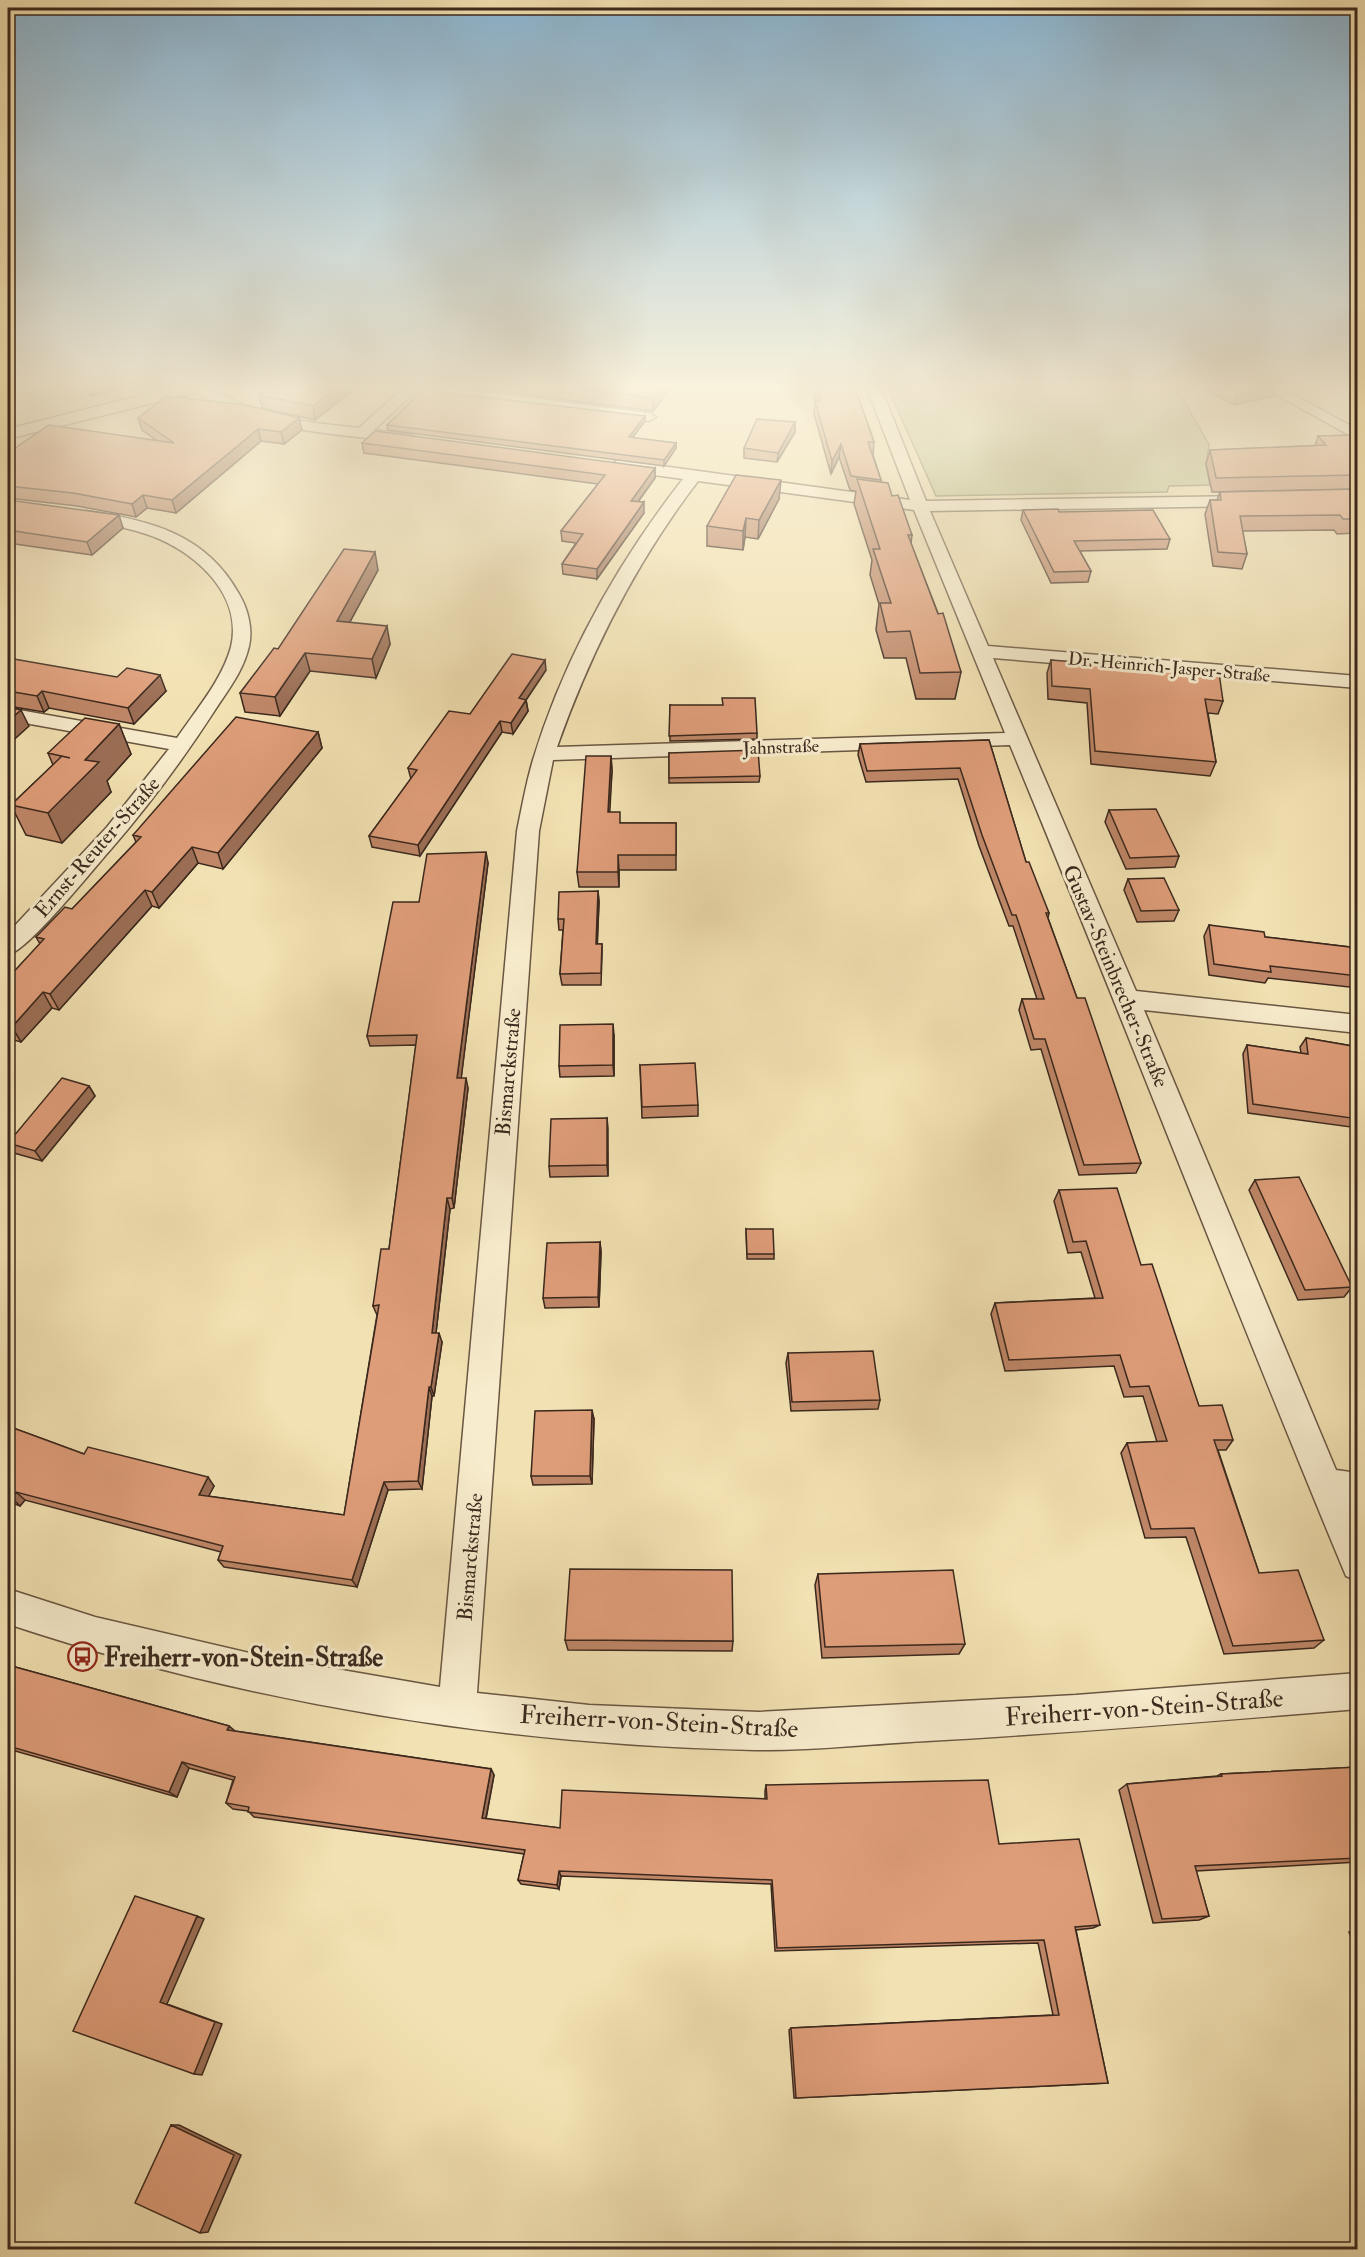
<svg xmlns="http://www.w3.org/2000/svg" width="1365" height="2257" font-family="'IM FELL Double Pica',serif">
<rect width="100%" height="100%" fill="#f2e1b2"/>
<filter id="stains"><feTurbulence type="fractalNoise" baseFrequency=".00333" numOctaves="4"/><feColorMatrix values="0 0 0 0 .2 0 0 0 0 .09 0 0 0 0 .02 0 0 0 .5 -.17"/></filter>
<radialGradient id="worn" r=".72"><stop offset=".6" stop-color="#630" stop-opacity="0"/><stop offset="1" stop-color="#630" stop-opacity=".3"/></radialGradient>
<path fill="#bbc38c" stroke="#7b7654" stroke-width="1.5" d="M888,388H1177L1209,445L1206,464L1210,485L1169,486L1167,492L936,496Z"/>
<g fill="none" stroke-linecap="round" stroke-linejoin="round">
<defs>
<path id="minor" d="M194,388C218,388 232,402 254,409C288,421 323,424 359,428L403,388H453L649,413L656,417L649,421L415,392L374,430L412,435L414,438L407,442C354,436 231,430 194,388Z
M867,388H881L926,501L1246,496L1254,501L1246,506L930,511L988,646L1358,676V688L993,658L1136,991L1358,1015V1033L1144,1010L1336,1470L1358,1473V1505L1350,1504L1358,1521V1581L1346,1576C1232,1302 1124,1021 1010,745L553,760L539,831L477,1693L589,1705L759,1712L1076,1695L1358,1673V1709C1214,1721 1071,1733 927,1741C870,1744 812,1751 755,1750C505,1745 245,1703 8,1624V1589L95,1617L267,1657L440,1687L517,831C522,807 526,783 533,760C564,658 618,562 683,479L618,470L610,465L618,460L910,500ZM698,481L914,510L1005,733L557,747C591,651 636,562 698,481Z
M1264,388H1282L1358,430V440Z
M86,511C150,520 206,534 239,594C248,609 253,629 249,646C244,670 228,690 215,710C184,758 150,804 112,848C93,869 30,949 8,955V933L107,827L169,749L8,720V708L177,738C196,710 222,680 231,647C244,592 190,547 143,533C123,526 101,525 80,519L78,516L80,513Z"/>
<path id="tertiary" d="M170,388H199L197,392L8,439V429Z"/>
</defs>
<use href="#minor" stroke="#695642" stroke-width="3"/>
<use href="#tertiary" stroke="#695642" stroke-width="3"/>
<use href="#minor" fill="#f7eccd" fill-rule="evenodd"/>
<use href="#tertiary" fill="#f7eccd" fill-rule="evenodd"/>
</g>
<path fill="#bf8768" stroke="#3b281d" stroke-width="1.5" d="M82,388H123L92,396Z
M356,388L315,420L262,408L259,395Z
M472,388H671L653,411Z
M812,388H855L874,442L873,455L881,480V482L892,496L912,535L911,544L961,672L955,699H916L906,658H884L876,630L879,604L870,575L872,560L854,504L856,491L850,490L839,457L831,474L814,414L815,401Z
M1203,388H1276L1273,396L1234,405Z
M1289,388H1303L1301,392Z
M645,416V421L632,438L676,443V448L664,466L388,430L387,425Z
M138,418H299L302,430L284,444L261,441L176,513L147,508L136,517L77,506L8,498V453L156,440L142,430Z
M795,422V432L777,462L744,458V448Z
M1358,435V489L1212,492L1206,464L1210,450L1315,446L1318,436Z
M362,443L655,468V478L638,502L644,513L597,579L563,574L562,564L576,543L562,541L561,531L598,484L364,453Z
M1358,489V541L1355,533L1337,534L1334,530L1242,531L1247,554L1242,569L1213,566L1205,514L1210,500H1217L1220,492Z
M779,499L758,539L745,537L743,550L707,546V526Z
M8,500L123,528L92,555L8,543Z
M1023,510L1059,512L1170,539L1167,549L1080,551L1091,571L1088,582L1051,583L1021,520Z
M378,570L350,622L390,644L376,678L310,671L280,716L245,712L240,693L278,649Z
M8,658L166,691L134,724L49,708L44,712L8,706Z
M1051,660L1223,701L1218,714L1208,713L1216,762L1210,776L1091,764L1087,703L1048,699L1047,673Z
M546,670L526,700L528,711L513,734L502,732L420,856L372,847L369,836L411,779L408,768L470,714Z
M670,705L757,733V739L670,741Z
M119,724L131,754L107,781L111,792L62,843L26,835L11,805L53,765L48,753Z
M318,732L322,748L223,869L198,863L159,908L152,906L59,1010L52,1008L21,1042L14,1040L8,1048V978L40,944L36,937L72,909L136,842L133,835Z
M989,740L1026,862L1049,913L1048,918L1077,998L1141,1163L1136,1173L1079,1175L1041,1049L1031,1050L1019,1010L1022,999H1037L1013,926H1009L979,846L958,779L866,782L858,755L860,744Z
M669,753L760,776L759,782L669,783Z
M611,756L612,771L609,812L621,823H676V870H619V887H579L577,872Z
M1109,810L1179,856L1175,867L1126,869L1105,822Z
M488,863L461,1078L468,1088L454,1208L450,1209L436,1333L442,1342L434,1396H432L422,1489L388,1490L357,1587L224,1567L218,1560L221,1552L25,1500L20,1506L8,1501V1426L84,1454L214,1486L208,1496L344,1515L377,1315L373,1306L389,1249L416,1045L370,1046L367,1036L419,902Z
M1128,879L1179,910L1174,921L1137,922L1124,890Z
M598,891L599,902L597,944H602V955L601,985H562L560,974L563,930H559L558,919Z
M1209,925L1265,937L1358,948V988L1268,978L1265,983L1209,975L1204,936Z
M614,1035V1076L560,1077L559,1066Z
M1306,1038L1358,1047V1128L1248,1113L1243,1054L1247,1045L1301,1053L1300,1047Z
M640,1065L698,1105V1116L642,1118Z
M89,1086L95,1096L42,1161L14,1153L8,1144V1142Z
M607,1118L608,1176L550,1177L549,1166Z
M1255,1180L1352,1287L1344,1297L1298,1300L1249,1190Z
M1059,1190L1141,1265L1199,1406L1233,1440L1226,1450H1218L1259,1573L1324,1640L1314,1648L1224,1654L1186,1537L1145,1538L1121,1453L1127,1443L1157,1442L1143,1396L1124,1397L1114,1366L1005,1371L991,1314L995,1303L1095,1298L1081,1252L1068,1253L1054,1201Z
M746,1229L774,1254V1259H747Z
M600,1242L601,1252L599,1307L545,1308L543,1298Z
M788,1353L880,1400L878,1409L791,1411L786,1363Z
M594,1419L592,1484L533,1485L531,1476Z
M818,1574L965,1644L959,1654L822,1658L815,1585Z
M565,1640L733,1641L732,1651L568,1650Z
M8,1665L229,1726L235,1731L491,1769L494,1775L486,1819L560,1828L765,1799V1791L766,1785L999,1844L1100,1925L1093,1928L1076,1930L1108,2083L794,2098L789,2030L791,2028L1053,2015L1038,1943L775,1951L771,1884L561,1876L559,1889L521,1884L518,1880L524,1854L254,1817L248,1811L233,1809L226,1803L233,1780L189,1768L177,1797L8,1749Z
M1358,1767V1862L1196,1871L1209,1916L1199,1920L1153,1923L1119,1790L1127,1784L1217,1776L1221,1774Z
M1358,1929V1959L1349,1932Z"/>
<path fill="#9b6e55" stroke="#3b281d" stroke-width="1.5" d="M90,388H123L92,396Z
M337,388H356L315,420L313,406Z
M661,388H671L653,411V398Z
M1243,388H1276L1273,396L1234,405L1239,389Z
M645,416V421L629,442V437Z
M299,418L302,430L284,444L281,432Z
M795,422V432L777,462L778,453Z
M258,429L261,441L176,513L172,500Z
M676,443V448L664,466V460Z
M841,444L839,457L831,474L832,461Z
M655,468V478L631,511V501Z
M781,480L779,499L758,539L759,520Z
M143,495L147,508L136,517L132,504Z
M644,502V513L597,579V569Z
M119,515L123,528L92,555L87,542Z
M746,518L745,537L743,550V531Z
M375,552L378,570L341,638L337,621Z
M387,626L390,644L376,678L372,659Z
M305,653L310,671L280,716L275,697Z
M545,660L546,670L520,709L519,698Z
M160,675L166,691L134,724L128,708Z
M42,691L49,708L44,712L37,696Z
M526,700L528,711L513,734L511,723Z
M21,710L29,726L8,745V721Z
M500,721L502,732L420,856L418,845Z
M119,724L131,754L107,781L111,792L62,843L48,813L85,760Z
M318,732L322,748L223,869L218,853Z
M611,756L612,771L609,827L608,812Z
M192,847L198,863L159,908L152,892Z
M486,852L488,863L460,1088L457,1078Z
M618,855L619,870V887L618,872Z
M145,890L152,906L59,1010L50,994Z
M598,891L599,902L597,955L596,944Z
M43,992L52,1008L21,1042L12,1027Z
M613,1024L614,1035V1076L613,1065Z
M8,1029L14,1040L8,1048Z
M466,1078L468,1088L454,1208L452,1198Z
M89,1086L95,1096L42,1161L35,1151Z
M607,1118L608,1128V1176L607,1165Z
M447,1198L450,1209L435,1342L432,1333Z
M600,1242L601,1252L599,1307L598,1297Z
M439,1333L442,1342L434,1396L431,1387Z
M429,1387L432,1396L422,1489L418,1481Z
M592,1410L594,1419L592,1484L590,1476Z
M208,1477L214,1486L205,1503L199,1495Z
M384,1482L388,1490L357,1587L352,1580Z
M16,1492L25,1500L20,1506L12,1498Z
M229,1726L236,1732L227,1730Z
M182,1762L189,1768L177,1797L169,1792Z
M491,1769L494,1775L485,1823L482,1818Z
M559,1871L561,1876L559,1889L557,1885Z
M197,1916L204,1919L167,2004L222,2024L202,2075L194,2074L160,2002Z
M171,2125H179L241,2155L208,2232L200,2233Z"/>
<path fill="#de9d79" stroke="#3b281d" stroke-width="1.5" d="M268,388H337L313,406L259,395Z
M572,388H661L653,398Z
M817,388H855L874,442H868L881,480L851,476L841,444L832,461L815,401H820Z
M423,390L645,416L629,437L676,443L664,460L387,425Z
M167,396L246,405L299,418L281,432L258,429L172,500L143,495L132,504L73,493L8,486V453L49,425L174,443L138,418Z
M757,419L795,422L778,453L744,448Z
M375,431L655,468L631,501L644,502L597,569L562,564L583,534L561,531L605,475L362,443Z
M1358,435V475L1216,478L1210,450L1326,445L1318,436Z
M736,475L781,480L759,520L746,518L743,531L707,526Z
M857,479L888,483L892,496L898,495L912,535H908L938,614L943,613L961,672L920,673L910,631L887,632L880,603H891L873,549H880Z
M1358,489V519H1343L1340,515L1240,516L1247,554L1218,552L1210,500H1221L1220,492Z
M8,500L119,515L87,542L8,530Z
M1058,509L1059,512L1153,510L1170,539L1074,541L1091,571L1054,572L1023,510Z
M344,549L375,552L337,621L387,626L372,659L305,653L275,697L240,693L274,648L278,649Z
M512,654L545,660L519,698L526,700L511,723L500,721L418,845L369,836L417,770L408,768L449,711L470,714Z
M8,658L117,677L127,668L160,675L128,708L42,691L37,696L8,691Z
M1051,660L1219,673L1223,701L1205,699L1216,762L1095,751L1090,689L1052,686Z
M722,698H755L757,733L669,736L670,705H723Z
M8,707L21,710L8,721Z
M236,717L318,732L218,853L192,847L152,892L145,890L50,994L43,992L12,1027L8,1026V978L44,939L36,937L65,907L72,909L141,837L133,835Z
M85,718L119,724L85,760L99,762L48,813L11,805L62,756L70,758L48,753Z
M989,740L1026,862H1029L1049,913H1046L1077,998H1085L1141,1163L1084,1165L1045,1039H1034L1022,999H1044L1016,915H1012L982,835L960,768L867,771L860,744Z
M758,750L760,776L669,778V753Z
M586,756H611L608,812H620V823H676V855H618V872H577Z
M1156,809L1179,856L1130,858L1109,810Z
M486,852L457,1078H466L452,1198H447L432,1333H439L431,1387H429L418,1481L384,1482L352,1580L218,1560L223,1546L16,1492L12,1498L8,1496V1426L84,1454L88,1447L208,1477L199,1495L344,1515L379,1305L373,1306L381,1249H389L417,1035L367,1036L393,902H419L427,854Z
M1164,878L1179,910L1141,911L1128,879Z
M598,891L596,944H602L601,973L560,974L564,919H558L559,892Z
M1209,925L1264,932L1265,937L1358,948V976L1270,966L1271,972L1214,964Z
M613,1024V1065L559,1066L560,1025Z
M1306,1038L1358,1047V1119L1253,1104L1247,1045L1308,1054Z
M695,1063L698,1105L642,1107L640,1065Z
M62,1078L89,1086L35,1151L8,1143Z
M607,1118V1165L549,1166L551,1119Z
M1299,1177L1352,1287L1305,1290L1255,1180Z
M1117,1188L1141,1265L1152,1264L1199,1406L1222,1405L1233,1440H1214L1259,1573L1298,1570L1324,1640L1233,1646L1194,1528L1151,1529L1127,1443L1167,1441L1149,1386L1130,1387L1120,1355L1009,1360L995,1303L1103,1298L1086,1241L1073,1242L1059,1190Z
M746,1229H773L774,1254H747Z
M600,1242L598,1297L543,1298L547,1243Z
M873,1351L880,1400L792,1402L788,1353Z
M592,1410L590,1476H531L535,1411Z
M570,1569L732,1570L733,1641L565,1640Z
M953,1570L965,1644L825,1647L818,1574Z
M8,1665L229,1726L227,1730L491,1769L482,1818L560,1828L562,1790L767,1799L766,1785L988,1780L999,1844L1079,1839L1100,1925L1075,1927L1108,2083L796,2098L791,2028L1059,2015L1044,1940L777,1948L772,1880L559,1871L557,1885L518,1880L525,1850L248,1812L249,1807L226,1803L235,1777L182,1762L169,1792L8,1746Z
M1358,1767V1858L1195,1866L1209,1916L1162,1919L1127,1784L1222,1776L1221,1774Z
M135,1896L197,1916L160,2002L215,2022L194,2074L73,2031Z
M171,2125L234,2155L200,2233L135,2203Z"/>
<linearGradient id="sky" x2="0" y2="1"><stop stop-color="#8bb7d5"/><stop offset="0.55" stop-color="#f9f2dc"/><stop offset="1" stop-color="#f9f2dc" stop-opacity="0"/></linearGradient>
<rect width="1365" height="704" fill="url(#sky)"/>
<defs>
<symbol id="bus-ring" viewBox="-11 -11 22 22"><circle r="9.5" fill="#f7eccd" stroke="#8f2418" stroke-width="1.5"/><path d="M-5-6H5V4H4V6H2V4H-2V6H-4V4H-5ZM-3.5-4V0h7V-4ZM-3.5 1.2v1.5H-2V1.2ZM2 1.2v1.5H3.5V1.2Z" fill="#8f2418"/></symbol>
</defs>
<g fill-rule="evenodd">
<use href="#bus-ring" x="66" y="1640" width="33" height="33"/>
</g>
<g text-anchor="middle" stroke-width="6" stroke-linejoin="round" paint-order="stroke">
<g font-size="18" fill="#3b281d" stroke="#f7eccd">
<text transform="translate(1169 667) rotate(5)" y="6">Dr.-Heinrich-Jasper-Straße</text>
<text transform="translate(781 747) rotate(-2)" y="6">Jahnstraße</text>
</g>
<g font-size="21" fill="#3b281d" stroke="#f7eccd">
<text transform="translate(97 847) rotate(-49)" y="7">Ernst-Reuter-Straße</text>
<text transform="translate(1116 976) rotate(67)" y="7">Gustav-Steinbrecher-Straße</text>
<text transform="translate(508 1072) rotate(-85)" y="7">Bismarckstraße</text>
<text transform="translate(470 1557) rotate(-85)" y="7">Bismarckstraße</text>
</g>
<g font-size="26" font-weight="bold" fill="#3b281d" stroke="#f7eccd" text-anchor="start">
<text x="104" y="1666">Freiherr-von-Stein-Straße</text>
</g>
<g font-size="26" fill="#3b281d" stroke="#f7eccd">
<text transform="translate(1144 1707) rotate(-4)" y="9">Freiherr-von-Stein-Straße</text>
<text transform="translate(659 1721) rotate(3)" y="9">Freiherr-von-Stein-Straße</text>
</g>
</g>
<rect width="1365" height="2257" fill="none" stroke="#f2e1b2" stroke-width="30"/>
<rect x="9" y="9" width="1347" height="2239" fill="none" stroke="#3b281d" stroke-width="3"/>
<rect x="15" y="15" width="1335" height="2227" fill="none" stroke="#3b281d" stroke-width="1.5"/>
<rect width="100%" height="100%" filter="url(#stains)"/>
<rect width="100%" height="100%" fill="url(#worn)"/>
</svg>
